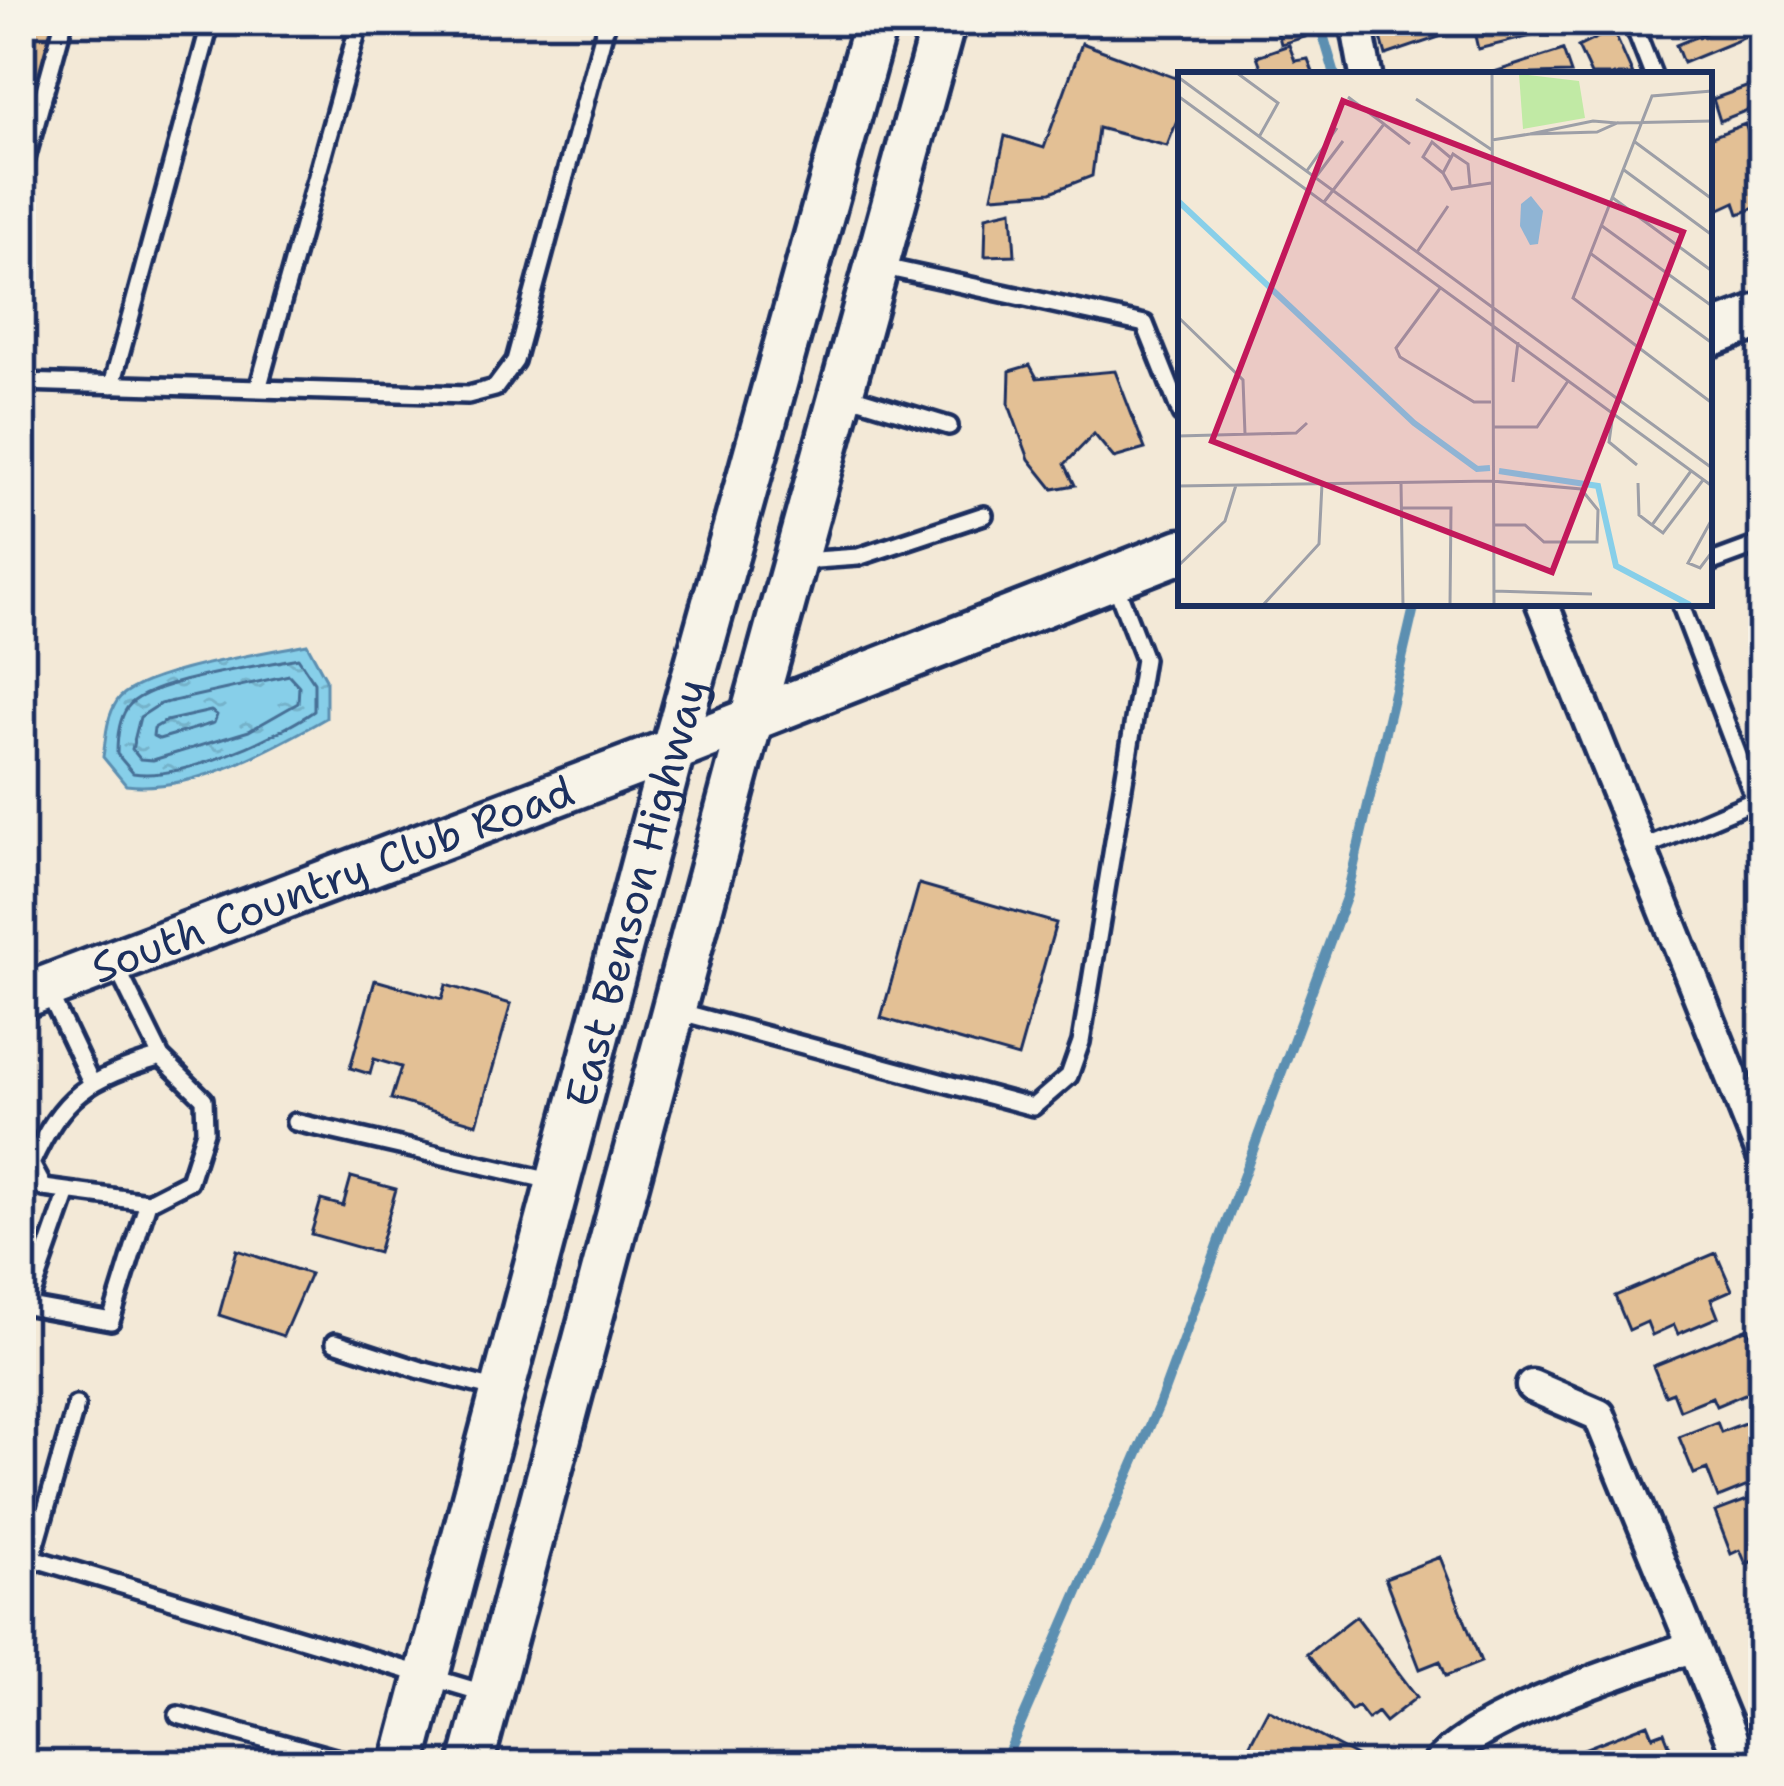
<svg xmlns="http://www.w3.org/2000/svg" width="1784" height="1786" font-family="'Shantell Sans',sans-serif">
<defs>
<pattern id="water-ripples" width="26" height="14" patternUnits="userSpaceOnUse" patternTransform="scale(3)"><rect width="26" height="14" fill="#87cfe9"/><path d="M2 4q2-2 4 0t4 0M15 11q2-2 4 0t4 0" fill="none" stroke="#74b2ca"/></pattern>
</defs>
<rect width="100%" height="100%" fill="#f3e9d7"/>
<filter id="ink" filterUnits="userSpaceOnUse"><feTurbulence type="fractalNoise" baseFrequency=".00833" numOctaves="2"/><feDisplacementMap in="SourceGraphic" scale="24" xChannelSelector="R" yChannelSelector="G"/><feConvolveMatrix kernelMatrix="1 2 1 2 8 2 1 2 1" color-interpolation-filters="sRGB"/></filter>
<g filter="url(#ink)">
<path fill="url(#water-ripples)" stroke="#5c8fb1" stroke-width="3" d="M307,644L326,679V718C270,750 192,793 126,785L103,757C106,738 106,718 117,701C135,672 269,652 307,644Z"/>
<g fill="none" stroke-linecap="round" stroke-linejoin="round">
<path stroke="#466f96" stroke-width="3" d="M298,658L314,682V711C275,738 179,781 133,773L117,754C117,739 118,721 127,708C146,680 262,666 298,658Z
M289,675L299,686L298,703L249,731L153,760L140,759L132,749L140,717L160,704Z
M211,711L217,715L214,723L159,739L153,736L154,728L166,721Z"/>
<path stroke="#5c8fb1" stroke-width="10" d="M1319,21L1335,75
M1003,1765L1159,1405L1347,895L1415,603"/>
</g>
<path fill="#e3c095" stroke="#1b2f5e" stroke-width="3" d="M21,21H63L21,168Z
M1275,21H1301L1305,37L1281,44Z
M1438,21H1449L1451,33L1386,55L1380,34Z
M1496,21H1572L1573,26L1478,49L1473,27Z
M1734,21H1763V30L1683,63L1676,45Z
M1613,30L1633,75H1591L1578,47Z
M1082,43L1181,80V111L1167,146L1098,128L1092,176L1051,192L992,196L1005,136L1044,148Z
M1289,45L1295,61L1308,59L1314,75H1264L1257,56Z
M1563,50L1571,73L1485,75Z
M1763,81V104L1720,121L1713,99Z
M1745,124L1763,172L1757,181L1763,205L1739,214L1735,202L1709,214V138Z
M1012,210L1015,255L985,256L986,216Z
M1030,365L1037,378L1115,371L1145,449L1114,458L1094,434L1065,464L1075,485L1053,489L1029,459L1009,405L1010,371Z
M919,884L1056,923L1018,1057L881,1018Z
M375,980L442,999L446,985L511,1004L477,1124L391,1099L401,1067L374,1059L370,1074L350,1068Z
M351,1177L396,1189L378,1253L311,1234L321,1200L343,1206Z
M237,1250L310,1274L283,1336L219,1315Z
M1716,1253L1732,1290L1711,1299L1718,1317L1678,1334L1674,1325L1652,1335L1647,1322L1629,1330L1615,1296Z
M1748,1328L1762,1365L1749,1370L1757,1389L1716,1406L1712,1397L1680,1410L1673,1392L1665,1395L1653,1366Z
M1763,1416V1480L1718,1498L1707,1469L1694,1474L1679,1437L1717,1422L1721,1432Z
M1763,1494V1557L1746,1564L1740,1550L1731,1554L1715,1512Z
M1440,1557L1481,1662L1446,1676L1440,1661L1420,1669L1385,1578Z
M1763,1614V1643L1753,1618Z
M1356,1616L1417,1697L1385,1722L1377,1712L1368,1719L1358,1706L1351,1711L1307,1654Z
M1268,1709L1364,1760L1362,1765H1253L1242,1759Z
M1648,1724L1653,1736L1664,1732L1677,1765H1578L1573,1753Z"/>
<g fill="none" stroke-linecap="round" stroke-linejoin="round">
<defs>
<path id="lane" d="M1632,21L1653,75
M21,177L64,21
M879,266L1145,324L1181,414
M21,382L468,395L495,388L515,361L607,21
M112,385L211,21
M258,389L360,21
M843,394L949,426
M802,561L858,557L984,515
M1709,563L1763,543
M1680,603L1755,800
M1640,849L1763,797
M115,964L161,1057L204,1099L205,1131L189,1181L148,1202L44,1188L31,1164C63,1094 88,1079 161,1057
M47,989L92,1084
M677,1011L1033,1107L1069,1076L1081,1042L1144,659L1114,581
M295,1122L556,1182
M68,1192L28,1306L111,1321L148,1202
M335,1342L421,1370L499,1390
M76,1405L32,1558L487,1694
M21,1594L32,1558
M178,1715L361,1765"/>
<path id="street" d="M1356,21L1366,75
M1542,603L1763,1155
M1532,1386L1599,1415L1742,1765
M1438,1765C1477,1715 1630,1670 1693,1646"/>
<g id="secondary">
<path d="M1709,335L1763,315"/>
<path id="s1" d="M21,997L673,750L1181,551"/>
<path id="s2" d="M403,1765L673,750L876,21"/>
<path d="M471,1765L752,717L944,21"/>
</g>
</defs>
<use href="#lane" stroke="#1b2f5e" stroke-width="24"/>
<use href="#street" stroke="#1b2f5e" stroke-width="39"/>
<use href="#secondary" stroke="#1b2f5e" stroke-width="51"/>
<use href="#lane" stroke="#f7f3e8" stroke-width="15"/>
<use href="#street" stroke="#f7f3e8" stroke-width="30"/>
<use href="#secondary" stroke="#f7f3e8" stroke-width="42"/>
</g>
</g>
<g text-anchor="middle" stroke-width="12" stroke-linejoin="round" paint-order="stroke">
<g font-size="42" fill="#1b2f5e" stroke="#f7f3e8">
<text dy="15" stroke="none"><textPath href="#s1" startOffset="333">South Country Club Road</textPath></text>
<text dy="15" stroke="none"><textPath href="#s2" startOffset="903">East Benson Highway</textPath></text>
</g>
</g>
<g transform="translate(1178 72)">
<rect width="534" height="534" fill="#f3e9d7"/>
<path d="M341,2L401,9L407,46L345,57Z" fill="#c1eaa5"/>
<path d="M353,124L365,139L360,172L352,173L342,154L343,132Z" fill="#87cfe9"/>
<path fill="none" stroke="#87cfe9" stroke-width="6" d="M0,129L236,351L299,397L312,396M321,399L420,414L438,494L512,533"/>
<path fill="none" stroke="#9d9fa7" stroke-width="3" d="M59,1L100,31L81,65M314,1L316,533M0,5L534,396M534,19L474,24L395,226L534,331M0,24L534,414M170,25L206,52M238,27L314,78M415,49L439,51L419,60L352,62ZM439,51L534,49M314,68L352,62M457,70L534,127M446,98L534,163M128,100L159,56M265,101L245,85L254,70L273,86M137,106L165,69M292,113L290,92L275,82L265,101L274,117L313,111M435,126L534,199M146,130L206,52L232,72M424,154L534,234M239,180L270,134M412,181L534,271M263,215L218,276L222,285L296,330H313M0,245L65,308L67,362M335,310L340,270M435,341L431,370L459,393M314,355H359L390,309M0,364L118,361L129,351M513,399L474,453L485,461L525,408M223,411L225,533M460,411L461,443L474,453M0,414L314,409L403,417L420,438L419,470H366L347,453H316M224,436H273L272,533M534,447L510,491L522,496L534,480M0,494L47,449L58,413M316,519L414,522M85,533L141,472L144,412"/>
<path fill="#c2185b" fill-opacity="0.15" stroke="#c2185b" stroke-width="6" d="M165,29L505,160L374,500L34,369Z"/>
<rect width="534" height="534" fill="none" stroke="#1b2f5e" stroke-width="6"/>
</g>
<rect width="1784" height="1786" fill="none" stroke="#f7f3e8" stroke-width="72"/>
<rect x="36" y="36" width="1712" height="1714" fill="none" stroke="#1b2f5e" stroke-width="4.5" filter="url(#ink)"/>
</svg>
